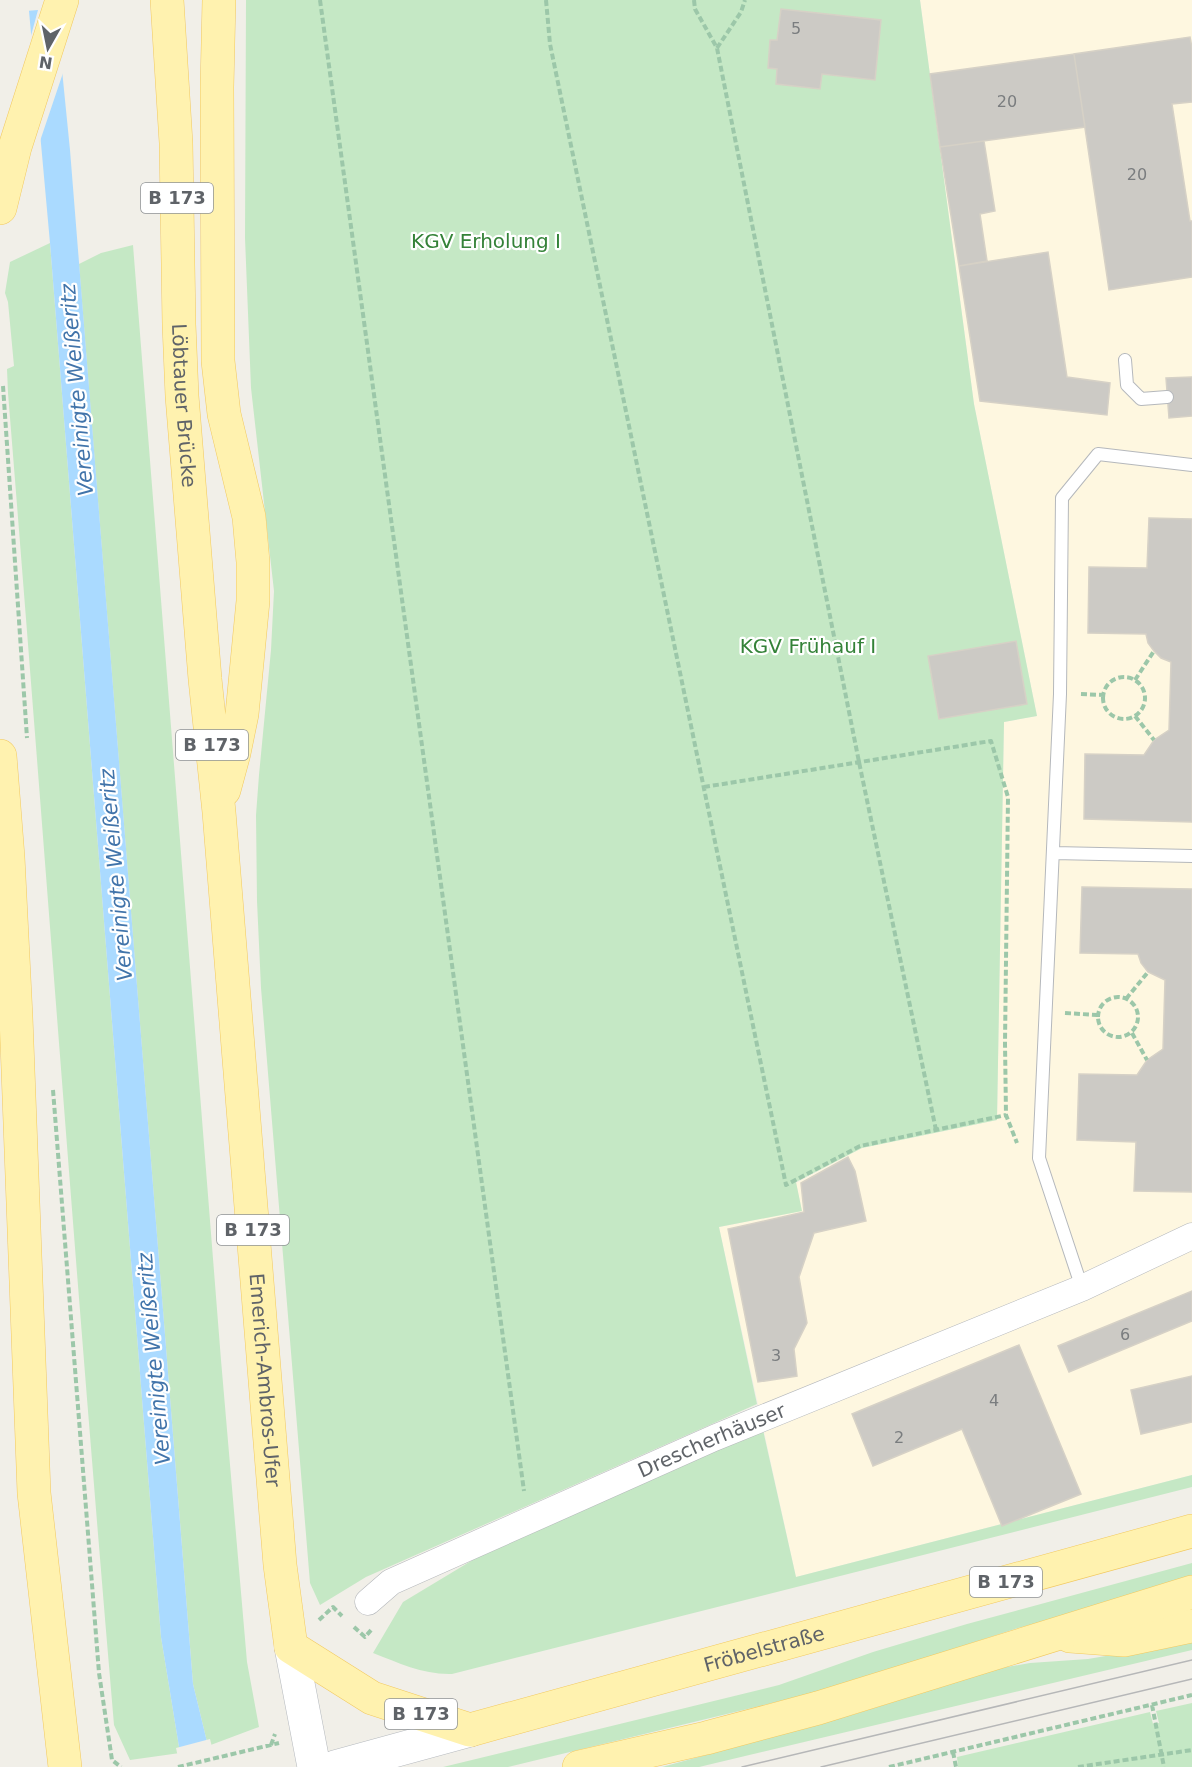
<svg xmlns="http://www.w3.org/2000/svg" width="1192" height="1767" font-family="'DejaVu Sans',sans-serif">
<rect width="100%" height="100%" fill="#f1efe8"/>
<path fill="#fef7e0" d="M920,0H1192V1475L796,1577L719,1227L802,1211L796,1183L862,1148L997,1120L1004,722L1037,716L974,404Z"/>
<path fill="#c5e8c5" d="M246,0H920L974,404L1037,716L1004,722L997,1120L862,1148L796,1182L802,1211L719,1227L757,1404L366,1577L320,1605L310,1583L261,988L257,901L256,815L259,775L271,650L274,591L251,388L245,238Z
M50,243L161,1637L180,1753L130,1760L114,1725C76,1281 44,837 8,393L7,369L14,366L8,302L5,293L10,262Z
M133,245L221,1360L247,1662L259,1727L208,1746L193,1684L79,264L101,253Z
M763,1430L796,1577L1192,1475V1487L452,1674C424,1675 399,1663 373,1653L403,1602L491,1549Z
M1192,1563V1582L1018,1628L830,1689L508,1767H443L779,1685L873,1652L967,1624Z
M1192,1637V1650L699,1767H662L855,1714L1001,1668L1030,1663L1088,1659L1129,1652Z
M1192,1703V1767H958L957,1757L1150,1712L1153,1724L1159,1723L1156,1711Z"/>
<path fill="#aadaff" d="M28,0H55L70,150L193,1684L208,1746L180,1753L161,1637L50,243Z"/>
<path fill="#f1efe8" d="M25,0H58L65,67L38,147L29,43L38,10L26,11Z
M210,1739L217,1767H180L176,1748Z"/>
<path fill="#cccac5" stroke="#d6d1c6" stroke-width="1.5" d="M781,9L881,20L875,80L822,74L820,89L776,84L777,69L768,68L770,40H777Z
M1190,37L1192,48V102L1172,104L1190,221H1192V277L1109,290L1074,54Z
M1074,54L1085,127L940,147L930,74Z
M984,141L995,211L980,214L987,261L959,266L940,147Z
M1048,252L1067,377L1110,383L1107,415L980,401L959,266Z
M1192,377V416L1169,418L1166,378Z
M1149,518L1192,519V822L1084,819L1085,754L1144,755L1154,740L1169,730L1171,662L1161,658L1154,651L1148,643L1146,634L1088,633L1089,567L1147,568Z
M1016,641L1027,704L939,719L928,656Z
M1082,887L1192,889V1192L1134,1191L1136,1142L1077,1140L1079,1074L1137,1075L1147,1060L1163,1049L1165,980L1148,972L1141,963L1138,954L1080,953Z
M848,1157L855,1171L866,1221L814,1233L799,1277L807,1323L794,1349L797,1376L758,1382L728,1229L804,1212L801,1183Z
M1192,1291V1321L1069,1372L1058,1346Z
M1019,1345L1081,1494L1002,1526L962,1429L873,1466L852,1414Z
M1192,1376V1422L1141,1434L1131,1390Z"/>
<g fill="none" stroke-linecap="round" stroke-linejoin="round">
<defs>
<path id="lane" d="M1125,360L1127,385L1141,399L1167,397
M1054,853L1192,856
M1082,1288L1039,1158L1060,694L1062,498L1098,454L1192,465"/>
<g id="street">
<path id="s1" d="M368,1602L391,1582L714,1438L1082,1288L1192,1236"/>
</g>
<path id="secondary" d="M291,1647L314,1767
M335,1767L470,1730"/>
<g id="primary">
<path id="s2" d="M167,0L176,143L179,324L182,396L205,679L219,812L280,1565L291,1647L372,1698L470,1730L1192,1531"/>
<path d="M219,0L217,87L218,361L224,414L249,517L253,562V601L242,714L234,753L224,790"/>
<path d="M0,208L15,147L62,0"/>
<path d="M0,756L8,857L16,1017L34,1493L65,1767"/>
<path d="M1070,1636L1124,1640L1192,1626"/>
<path d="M579,1767L706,1738L818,1708L1192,1592"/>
</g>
</defs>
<use href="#lane" stroke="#b5b8bc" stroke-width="14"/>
<use href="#street" stroke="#b5b8bc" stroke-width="27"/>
<use href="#secondary" stroke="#b6babf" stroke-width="34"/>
<use href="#primary" stroke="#f2c960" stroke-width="34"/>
<path stroke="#9cc7a9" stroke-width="4" stroke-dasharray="6 3" stroke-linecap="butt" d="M320,0L524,1491
M546,0L550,44L786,1185L860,1146L1006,1115
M694,0L695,9L717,48L859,762L936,1130
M717,48L741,12L745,0
M3,386L27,738
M1103 698a21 21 0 1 1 42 0a21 21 0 1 1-42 0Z
M1135,680L1154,651
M1081,694L1104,695
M1135,716L1154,740
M704,787L991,741L1008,797L1005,1043L1006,1115L1017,1143
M1098 1017a20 20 0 1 1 40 0a20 20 0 1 1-40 0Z
M1126,999L1148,972
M1065,1013L1097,1015
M1132,1033L1147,1060
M53,1090L99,1673L112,1760L121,1767
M319,1620L333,1607L342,1616
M354,1627L365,1637L372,1629
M1152,1705L1164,1767
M271,1745L275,1734
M953,1752L956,1767
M178,1767L279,1743
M889,1767L1192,1695
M1078,1767L1192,1750"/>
<use href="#lane" stroke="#fff" stroke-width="12"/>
<use href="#street" stroke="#fff" stroke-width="26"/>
<use href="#secondary" stroke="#fff" stroke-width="33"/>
<use href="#primary" stroke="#fff2af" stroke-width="33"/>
<path stroke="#b6b7b8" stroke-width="1.5" d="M742,1767L1192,1660
M821,1767L1192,1679"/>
</g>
<g text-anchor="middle" stroke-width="4.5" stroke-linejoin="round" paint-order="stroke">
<g font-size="16" fill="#7a7d7f">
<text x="796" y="34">5</text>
<text x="1007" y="107">20</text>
<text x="1137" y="180">20</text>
<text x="1125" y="1340">6</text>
<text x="776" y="1361">3</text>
<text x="994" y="1406">4</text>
<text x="899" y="1443">2</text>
</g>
<g fill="#fff" stroke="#8f9295" stroke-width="1.5">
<rect x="141" y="183" width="72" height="30" rx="4.5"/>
<rect x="176" y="730" width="72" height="30" rx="4.5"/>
<rect x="217" y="1215" width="72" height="30" rx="4.5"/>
<rect x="970" y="1567" width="72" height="30" rx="4.5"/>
<rect x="385" y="1699" width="72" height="30" rx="4.5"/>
</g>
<g font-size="18" font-weight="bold" fill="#5f6368">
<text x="177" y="204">B 173</text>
<text x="212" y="751">B 173</text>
<text x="253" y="1236">B 173</text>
<text x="1006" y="1588">B 173</text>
<text x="421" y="1720">B 173</text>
</g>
<g font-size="20" fill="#348238" stroke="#fff">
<text x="486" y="248">KGV Erholung I</text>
<text x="808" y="653">KGV Frühauf I</text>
</g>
<g font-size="20" fill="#5f6368" stroke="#fff">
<text dy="7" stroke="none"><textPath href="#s2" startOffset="406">Löbtauer Brücke</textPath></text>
<text dy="7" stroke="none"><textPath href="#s2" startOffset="1384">Emerich-Ambros-Ufer</textPath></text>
<text dy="7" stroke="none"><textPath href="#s1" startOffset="381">Drescherhäuser</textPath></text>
<text dy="7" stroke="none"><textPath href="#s2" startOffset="2156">Fröbelstraße</textPath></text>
</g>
<g font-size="21" font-style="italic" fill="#4174aa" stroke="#fff">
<text transform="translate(77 390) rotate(-95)" y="7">Vereinigte Weißeritz</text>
<text transform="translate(116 875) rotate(-95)" y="7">Vereinigte Weißeritz</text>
<text transform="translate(154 1359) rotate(-95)" y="7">Vereinigte Weißeritz</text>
</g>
</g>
<g transform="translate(48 48) rotate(189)" stroke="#ffffff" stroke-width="4.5" paint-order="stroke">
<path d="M0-4.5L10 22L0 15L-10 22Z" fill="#5f6368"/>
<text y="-9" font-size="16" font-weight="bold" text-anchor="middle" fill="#5f6368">N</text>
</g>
</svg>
